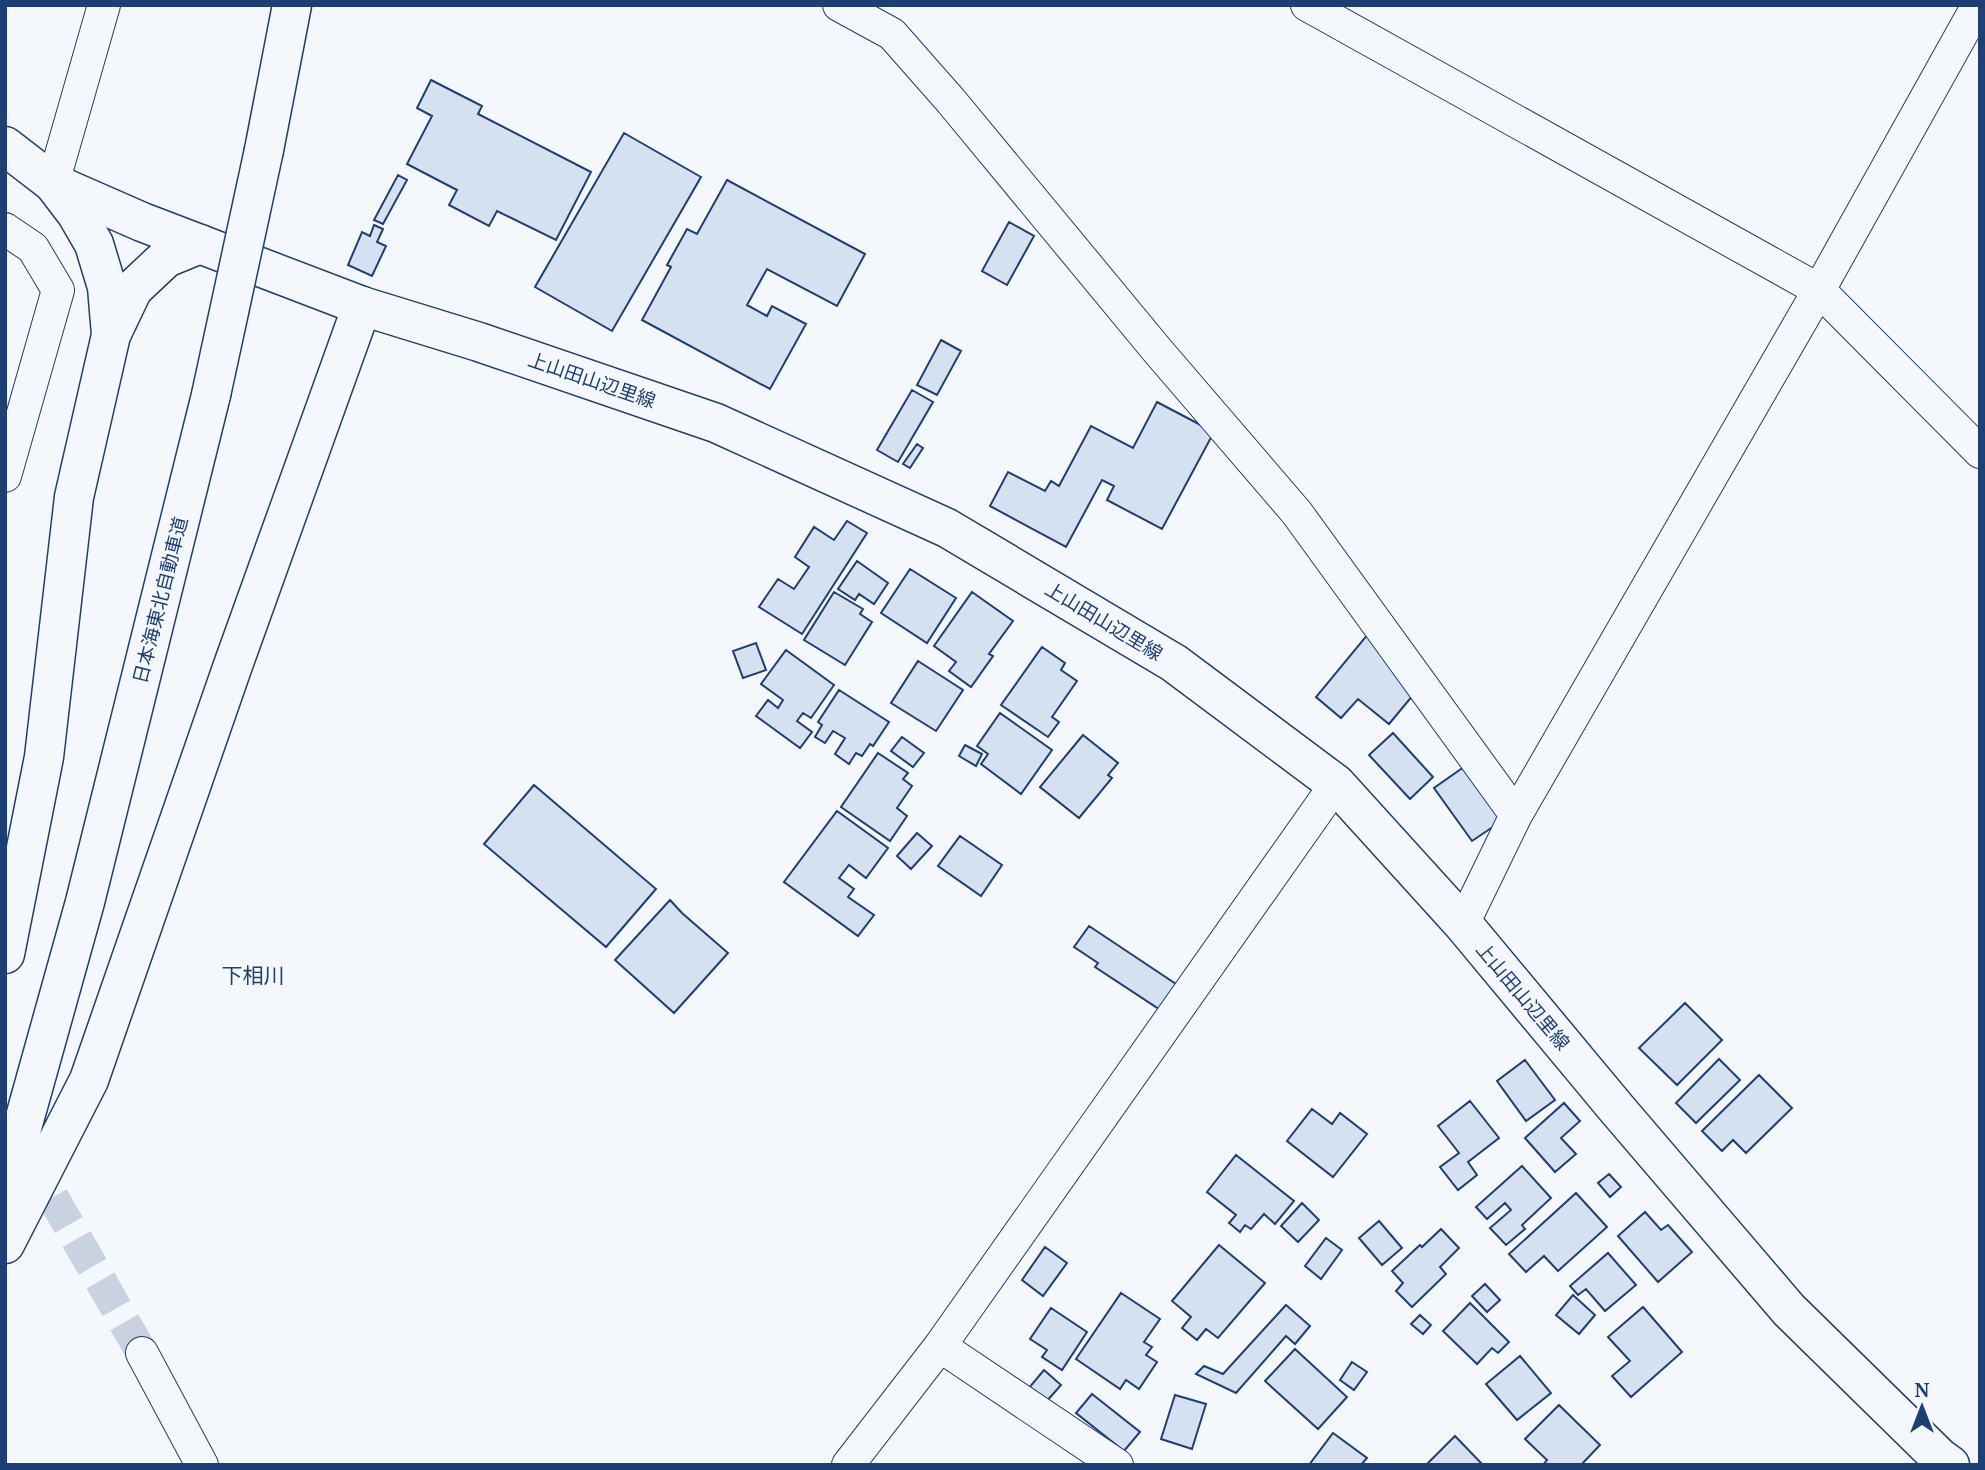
<svg xmlns="http://www.w3.org/2000/svg" width="1985" height="1470" font-family="'Noto Serif','Noto Sans JP',serif">
<rect width="100%" height="100%" fill="#f4f7fb"/>
<path fill="#d5e0f0" stroke="#1d3f73" stroke-width="2" d="M431,80L482,106L478,114L591,172L556,240L497,211L489,226L449,205L457,190L407,164L432,116L417,108Z
M624,133L701,177L612,331L535,287Z
M398,175L407,180L383,224L374,220Z
M727,180L865,254L837,306L767,269L747,305L767,316L772,306L806,324L770,389L642,320L671,267L667,265L687,229L697,234Z
M1009,222L1034,236L1007,285L982,271Z
M374,225L383,229L377,242L386,246L372,276L348,265L362,232L370,236Z
M941,340L961,351L937,395L917,385Z
M912,390L933,402L898,462L877,450Z
M1157,402L1214,432L1162,529L1107,500L1114,486L1102,480L1066,547L990,506L1008,472L1045,491L1051,481L1059,486L1091,426L1133,448Z
M917,444L923,448L910,468L903,464Z
M847,521L867,533L802,634L759,607L778,579L794,589L809,567L795,557L814,527L834,540Z
M857,561L888,583L874,604L859,594L855,600L838,589Z
M910,569L956,598L927,643L881,613Z
M834,592L863,609L860,614L872,622L845,665L804,640Z
M972,592L1013,621L989,654L993,656L971,687L949,671L956,662L934,646Z
M1368,634L1414,694L1389,724L1358,699L1341,718L1316,697Z
M756,643L766,670L743,678L733,651Z
M1042,647L1065,663L1061,670L1077,681L1052,717L1059,722L1048,737L1001,705Z
M786,650L834,685L811,718L803,713L797,721L812,732L800,748L756,716L768,700L778,708L783,700L761,684Z
M918,661L963,690L936,731L891,703Z
M839,690L889,722L873,746L870,744L862,756L856,753L849,764L835,754L845,738L833,731L825,743L815,737L822,725L818,722Z
M1000,713L1052,750L1021,794L981,764L988,754L977,746Z
M1393,733L1433,777L1410,799L1369,755Z
M1083,735L1118,763L1108,775L1112,778L1079,818L1040,787Z
M902,737L924,753L913,767L891,751Z
M965,745L982,754L976,766L959,756Z
M878,753L908,773L903,779L912,786L897,808L907,816L890,841L841,807Z
M1471,762L1509,816L1472,841L1434,788Z
M534,785L656,889L606,947L484,844Z
M837,811L888,848L866,878L849,865L839,878L854,889L848,897L874,915L858,936L784,882Z
M917,833L932,846L911,869L897,856Z
M960,836L1002,865L981,896L938,866Z
M670,900L682,913L728,953L674,1013L615,960Z
M1089,926L1179,986L1162,1011L1095,967L1098,963L1074,947Z
M1685,1003L1722,1040L1677,1085L1639,1048Z
M1719,1059L1740,1080L1696,1123L1676,1103Z
M1525,1060L1555,1100L1526,1121L1497,1081Z
M1759,1075L1792,1108L1746,1153L1733,1140L1722,1151L1702,1131Z
M1470,1101L1499,1138L1468,1162L1477,1175L1458,1190L1440,1167L1459,1153L1438,1126Z
M1564,1103L1580,1121L1561,1138L1576,1154L1555,1172L1525,1138Z
M1312,1109L1332,1124L1340,1113L1367,1134L1333,1177L1287,1141Z
M1236,1155L1294,1201L1275,1224L1264,1214L1251,1229L1245,1225L1240,1232L1229,1223L1236,1215L1207,1192Z
M1522,1166L1551,1198L1522,1225L1525,1229L1506,1245L1490,1228L1511,1210L1505,1203L1487,1219L1476,1207Z
M1609,1174L1621,1187L1610,1197L1598,1183Z
M1576,1193L1607,1227L1558,1271L1544,1256L1526,1272L1509,1254Z
M1302,1203L1319,1220L1298,1242L1281,1226Z
M1645,1212L1661,1230L1668,1225L1692,1252L1658,1282L1618,1236Z
M1379,1221L1402,1248L1382,1265L1359,1238Z
M1441,1229L1459,1248L1440,1267L1446,1274L1412,1307L1396,1291L1403,1283L1392,1271L1420,1245L1422,1247Z
M1326,1238L1342,1250L1321,1279L1305,1266Z
M1219,1245L1265,1283L1218,1338L1206,1329L1197,1340L1182,1328L1191,1317L1172,1301Z
M1045,1247L1067,1263L1043,1296L1022,1280Z
M1608,1253L1636,1285L1605,1311L1586,1289L1578,1295L1570,1286Z
M1485,1284L1500,1300L1487,1312L1472,1296Z
M1121,1293L1160,1319L1144,1342L1152,1347L1146,1355L1157,1362L1139,1389L1126,1380L1120,1389L1076,1359Z
M1573,1295L1595,1315L1579,1334L1556,1315Z
M1470,1303L1509,1342L1498,1353L1492,1348L1477,1364L1443,1331Z
M1286,1305L1310,1326L1295,1344L1286,1336L1236,1393L1196,1374L1204,1366L1223,1374Z
M1643,1307L1682,1352L1631,1397L1612,1376L1630,1361L1608,1337Z
M1051,1308L1087,1332L1062,1370L1042,1357L1047,1350L1030,1339Z
M1420,1315L1431,1325L1423,1334L1411,1324Z
M1295,1349L1347,1397L1318,1429L1265,1381Z
M1520,1356L1551,1393L1517,1420L1486,1384Z
M1352,1362L1367,1372L1354,1390L1340,1380Z
M1044,1370L1061,1385L1045,1403L1028,1389Z
M1092,1394L1140,1432L1124,1451L1076,1413Z
M1175,1395L1206,1404L1192,1449L1161,1439Z
M1559,1405L1600,1445L1581,1465H1543L1547,1460L1525,1439Z
M1333,1433L1367,1458L1361,1465H1309Z
M1455,1436L1483,1465H1426Z"/>
<g fill="none" stroke-linecap="round" stroke-linejoin="round">
<path stroke="#c9d2e0" stroke-width="32" stroke-dasharray="32 16" stroke-linecap="butt" d="M5,1114L142,1353"/>
<defs>
<path id="street" d="M839,5L892,34L951,101L1157,350L1297,513L1516,815
M1307,5L1819,290L1980,452
M53,183L104,5
M5,229L33,248L58,290L5,476
M1463,924L1516,815L1819,290L1978,5
M142,1353L202,1465
M848,1465L940,1346
M1117,1465L940,1346L1336,784"/>
<path id="secondary" d="M5,146L53,183L142,222L362,306L479,342L716,423L947,528L1174,663L1336,784L1463,924L1617,1109L1789,1310L1939,1457L1950,1465"/>
<path id="highway" d="M264,150L292,5
M112,333L133,289L166,258L200,244
M5,954L44,757L74,497L111,335L107,287L94,244L76,213L53,183
M5,1189L85,902L211,395
M5,1244L89,1080L232,668L362,306"/>
</defs>
<use href="#street" stroke="#1d3f73" stroke-width="34"/>
<use href="#secondary" stroke="#1d3f73" stroke-width="41"/>
<use href="#highway" stroke="#1d3f73" stroke-width="41"/>
<use href="#street" stroke="#f4f7fb" stroke-width="32"/>
<use href="#secondary" stroke="#f4f7fb" stroke-width="38"/>
<use href="#highway" stroke="#f4f7fb" stroke-width="38"/>
<defs>
<path id="highway-bridge" d="M211,395L264,150"/>
</defs>
<use href="#highway-bridge" stroke="#1d3f73" stroke-width="41" stroke-linecap="butt"/>
<use href="#highway-bridge" stroke="#f4f7fb" stroke-width="38"/>
</g>
<g text-anchor="middle" stroke-width="5" stroke-linejoin="round" paint-order="stroke">
<g font-size="19" fill="#1d3f73" stroke="#f4f7fb">
<text transform="translate(592 380) rotate(19)" y="7">上山田山辺里線</text>
<text transform="translate(160 600) rotate(-76)" y="7">日本海東北自動車道</text>
<text transform="translate(1104 621) rotate(31)" y="7">上山田山辺里線</text>
<text transform="translate(1523 996) rotate(50)" y="7">上山田山辺里線</text>
</g>
<g font-size="21" fill="#1d3f73" stroke="#f4f7fb">
<text x="253" y="983">下相川</text>
</g>
</g>
<rect width="1985" height="1470" fill="none" stroke="#1d3f73" stroke-width="14"/>
<g transform="translate(1922 1407)" stroke="#f4f7fb" stroke-width="5" paint-order="stroke">
<path d="M0-5L12 26L0 18L-12 26Z" fill="#1d3f73"/>
<text y="-10" font-size="19" font-weight="bold" text-anchor="middle" fill="#1d3f73">N</text>
</g>
</svg>
